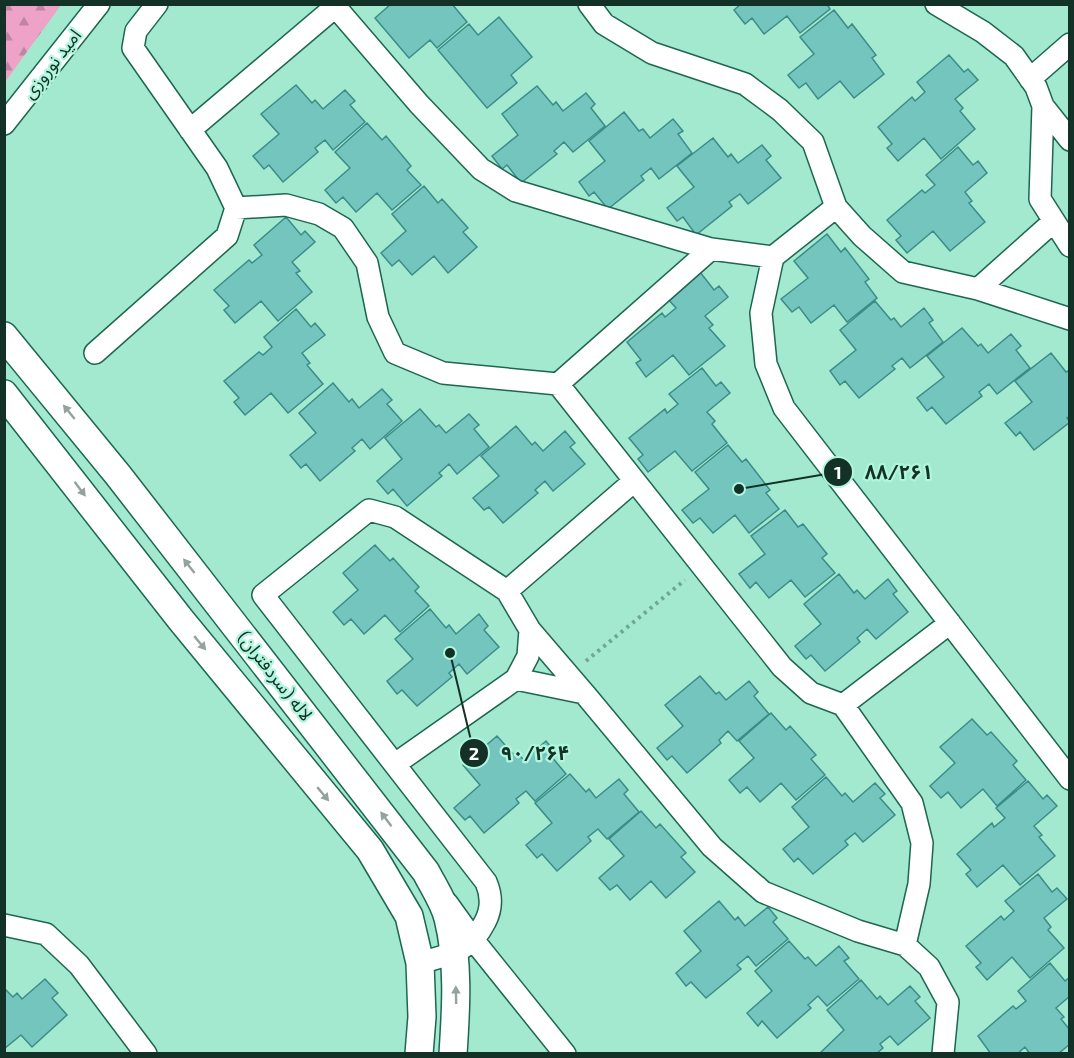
<svg xmlns="http://www.w3.org/2000/svg" width="1074" height="1058" font-family="'Exo 2','Noto Sans Arabic',sans-serif">
<defs>
<pattern id="forest-firs" width="22" height="20" patternUnits="userSpaceOnUse" patternTransform="scale(1.5)"><rect width="22" height="20" fill="#efa2c7"/><path d="M5 1l3.5 6h-7zM16 11l3.5 6h-7z" fill="#c085a2"/></pattern>
</defs>
<rect width="100%" height="100%" fill="#a2e9cf"/>
<path fill="url(#forest-firs)" d="M5,4L61,5L5,82L4,5Z"/>
<path fill="#75c5bf" stroke="#3b8c87" stroke-width="1.5" d="M391,4H452L467,22L437,48L430,40L409,58L375,18Z
M741,4H827L830,9L800,33L787,16L764,34L752,18L745,24L734,10Z
M834,10L848,28L852,24L876,55L872,58L884,74L854,98L840,81L818,99L806,83L799,88L788,75L814,54L800,37Z
M499,17L532,57L511,75L517,83L487,108L438,50L469,24L478,35Z
M949,55L964,72L968,69L978,80L955,99L963,108L960,111L975,129L941,159L924,138L898,161L887,148L892,144L878,127L912,97L915,101L925,92L917,82Z
M296,85L312,103L315,100L323,109L345,90L355,101L350,105L365,122L333,150L325,140L315,148L318,152L283,182L269,165L264,169L253,156L279,134L261,114Z
M537,86L553,105L556,102L563,111L586,93L595,104L591,108L605,126L573,152L564,142L554,151L557,154L521,183L507,165L502,169L492,156L518,135L502,114Z
M624,112L639,131L643,129L650,138L673,119L683,131L678,134L692,153L659,179L651,168L641,176L644,180L608,209L594,192L589,196L579,182L605,161L589,141Z
M367,123L382,140L386,136L411,166L407,170L421,185L392,210L377,193L356,212L343,197L336,203L325,190L350,168L335,152Z
M713,138L728,157L731,154L738,163L762,145L771,156L766,160L781,178L748,204L740,194L729,202L732,206L696,235L683,217L677,221L667,208L694,187L677,166Z
M958,147L973,165L978,161L987,173L965,192L972,201L969,203L985,222L950,251L933,231L907,253L896,240L901,236L887,220L922,190L925,193L935,185L926,175Z
M424,186L438,203L442,199L468,228L463,232L477,247L448,273L434,256L412,275L399,260L392,266L381,253L406,231L392,214Z
M286,217L301,235L305,231L315,242L292,262L300,271L296,273L312,292L278,321L261,301L235,323L224,310L229,306L214,290L249,260L252,263L262,255L254,245Z
M827,234L841,252L845,248L869,279L865,282L877,298L847,322L834,305L811,323L799,307L792,312L781,299L808,278L794,261Z
M700,272L714,290L719,286L728,297L705,316L713,325L709,328L725,346L689,375L673,355L646,377L636,363L641,360L627,342L662,313L665,317L676,308L667,298Z
M875,301L891,320L894,318L901,327L924,308L933,320L929,323L943,342L910,368L902,358L892,366L895,369L859,398L845,381L840,385L830,371L856,350L840,330Z
M296,309L311,327L315,323L325,335L302,353L310,363L307,365L323,384L288,413L271,393L245,415L234,402L239,398L224,381L259,352L263,355L272,347L264,337Z
M962,328L978,346L981,344L988,353L1011,334L1021,346L1016,350L1030,368L997,394L989,384L979,392L982,396L946,424L932,407L927,411L917,398L944,377L927,356Z
M1051,353L1066,372L1070,370V416L1067,418L1070,422L1034,450L1020,432L1016,436L1005,423L1032,402L1015,381Z
M702,368L716,386L721,382L730,393L707,412L715,421L712,424L727,443L692,471L675,451L648,472L638,459L643,455L629,438L665,409L667,413L678,404L669,394Z
M333,383L349,402L352,399L359,408L382,389L392,400L387,404L402,421L370,449L362,439L352,448L355,451L320,481L306,464L301,468L290,455L316,433L299,413Z
M420,409L436,427L439,425L446,433L469,414L479,425L474,429L489,447L457,474L449,464L439,473L442,476L407,506L393,489L388,494L377,481L402,459L385,438Z
M516,426L532,445L535,442L543,451L565,431L575,443L570,447L585,464L553,491L545,481L535,490L538,493L503,523L489,507L484,510L473,498L499,476L481,456Z
M728,445L742,462L746,459L770,490L766,493L779,509L749,533L735,515L713,533L700,518L693,523L682,510L709,489L695,472Z
M785,510L798,527L803,524L827,554L822,558L835,573L805,597L791,580L769,598L756,582L750,588L739,574L765,554L751,536Z
M375,545L390,561L393,558L419,587L415,591L429,606L400,632L385,615L364,634L351,619L344,625L333,612L358,590L343,573Z
M839,574L854,593L857,590L865,599L888,579L897,591L893,594L908,612L876,639L867,629L857,638L860,642L825,671L811,655L806,659L795,646L821,624L804,604Z
M430,609L446,628L449,625L456,634L479,614L488,626L484,630L499,647L467,674L459,664L449,673L452,677L417,706L402,690L397,694L387,681L413,659L395,639Z
M700,676L716,694L719,692L726,700L749,681L758,692L754,696L769,714L737,741L728,731L719,740L721,743L687,773L672,756L667,760L657,748L683,726L665,705Z
M771,713L786,730L790,726L816,755L811,759L825,775L796,800L781,783L760,802L747,787L740,793L729,780L754,758L739,741Z
M972,719L987,735L991,732L1017,761L1013,765L1026,780L997,806L983,789L961,808L948,792L941,798L930,786L955,763L940,747Z
M497,736L513,754L516,752L524,760L546,741L556,753L551,756L566,774L535,801L526,791L516,799L519,803L484,833L470,816L465,820L454,808L480,785L463,765Z
M570,774L586,792L589,789L596,798L619,779L628,790L624,794L639,812L607,839L598,829L588,837L591,841L557,871L542,854L537,858L526,845L552,823L535,803Z
M826,777L842,796L845,793L853,802L875,783L885,794L880,798L895,815L863,842L855,833L845,841L848,845L813,874L798,858L794,862L783,849L809,827L792,807Z
M1028,781L1043,799L1047,795L1057,806L1034,826L1042,835L1039,837L1055,856L1020,885L1003,865L977,887L966,874L971,870L957,854L992,823L994,827L1005,818L996,808Z
M641,811L656,828L660,824L686,853L681,857L695,872L666,898L651,881L630,900L617,885L610,890L599,878L624,856L609,839Z
M1038,874L1052,892L1057,888L1067,899L1044,918L1051,927L1048,930L1064,948L1030,978L1012,957L987,980L976,967L981,963L966,946L1001,916L1004,920L1014,911L1005,901Z
M719,901L735,920L738,917L745,926L768,907L777,918L773,922L788,939L756,966L748,956L737,965L741,969L706,998L691,982L686,986L676,973L701,951L684,931Z
M789,941L805,959L808,957L816,966L839,946L849,958L844,961L859,979L827,1006L818,996L808,1005L811,1008L777,1038L762,1021L758,1026L747,1013L772,991L755,971Z
M1050,963L1065,981L1070,977V996L1056,1008L1064,1017L1061,1019L1070,1030V1044L1058,1054H1030L1025,1047L1017,1054H991L978,1036L1013,1006L1016,1009L1026,1001L1018,991Z
M45,979L58,993L52,998L67,1015L32,1047L21,1035L4,1049V988L13,997L17,993L22,999Z
M861,980L877,999L880,996L888,1005L910,986L920,997L915,1001L930,1018L898,1045L890,1036L880,1044L883,1048L876,1054H819L844,1030L827,1010Z"/>
<g fill="none" stroke-linecap="round" stroke-linejoin="round">
<defs>
<path id="minor" d="M333,4L419,104L481,169L516,191L711,249L773,257
M589,4L604,24L652,53L745,84L780,110L813,142L836,207L862,236L903,272L978,289L1070,319
M936,4L983,32L1014,56L1036,87L1043,106L1040,199L1070,246
M1030,79L1070,44
M1043,106L1070,140
M4,124L99,4
M190,130L335,7
M836,207L773,257L761,313L766,364L784,408L1070,779
M236,208L286,205L319,214L343,228L367,263L378,317L395,353L443,373L558,384L782,667L811,693L843,705L912,803L922,843L919,884L905,945
M978,289L1053,222
M95,353L227,236L236,208L217,168L133,48L136,31L157,4
M558,384L711,249
M507,591L633,482
M530,630L584,693
M843,705L950,623
M395,764L516,679
M447,903L475,942L565,1054
M4,925L46,934L79,965L146,1054
M420,963C450,954 470,952 485,922C492,909 492,896 486,882L263,595L369,510L395,517L507,591L530,630L528,656L516,679L584,693L712,847L763,892L858,931L905,945L929,967L948,1002L943,1054"/>
<path id="tertiary" d="M4,336L118,475L426,872C433,886 444,902 448,918C459,962 456,1009 453,1054
M4,394L181,620L370,850L409,916L420,963L422,1017L419,1054"/>
</defs>
<use href="#minor" stroke="#1d6651" stroke-width="24"/>
<use href="#tertiary" stroke="#1d6651" stroke-width="30"/>
<path stroke="#6fa793" stroke-width="4" stroke-dasharray="3 4.5" stroke-linecap="butt" d="M586,661L685,580"/>
<use href="#minor" stroke="#fff" stroke-width="21"/>
<use href="#tertiary" stroke="#fff" stroke-width="27"/>
</g>
<defs><path id="oneway-solid" d="M-6-.8H1V-3.2L6.5 0L1 3.2V.8H-6Z" transform="scale(1.5)"/></defs>
<g fill="#95a29e">
<use href="#oneway-solid" transform="translate(69 412) rotate(-129)"/>
<use href="#oneway-solid" transform="translate(80 489) rotate(53)"/>
<use href="#oneway-solid" transform="translate(189 566) rotate(-128)"/>
<use href="#oneway-solid" transform="translate(200 643) rotate(50)"/>
<use href="#oneway-solid" transform="translate(323 794) rotate(50)"/>
<use href="#oneway-solid" transform="translate(386 819) rotate(-127)"/>
<use href="#oneway-solid" transform="translate(456 995) rotate(-91)"/>
</g>
<g text-anchor="middle" stroke-width="4.5" stroke-linejoin="round" paint-order="stroke">
<g font-size="18" fill="#143128" stroke="#aff6dc">
<text transform="translate(52 64) rotate(-52)" y="6">امید نوروزی</text>
<text transform="translate(275 676) rotate(52)" y="6">لاله (سردفتران)</text>
</g>
</g>
<path fill="none" stroke="#143128" stroke-width="2" d="M739 489L838 472M450 653L474 753"/>
<g fill="#143128" stroke="#aff6dc" stroke-width="2">
<circle cx="739" cy="489" r="6"/>
<circle cx="450" cy="653" r="6"/>
<circle cx="838" cy="472" r="15"/>
<circle cx="474" cy="753" r="15"/>
</g>
<g font-size="18" text-anchor="middle" font-weight="bold" fill="#fff">
<text x="838" y="479">1</text>
<text x="474" y="760">2</text>
</g>
<g font-size="20" text-anchor="middle" font-weight="bold" fill="#143128" stroke="#aff6dc" stroke-width="4.5" stroke-linejoin="round" paint-order="stroke">
<text x="899" y="479">۸۸/۲۶۱</text>
<text x="535" y="760">۹۰/۲۶۴</text>
</g>
<rect width="1074" height="1058" fill="none" stroke="#143128" stroke-width="12"/>
</svg>
